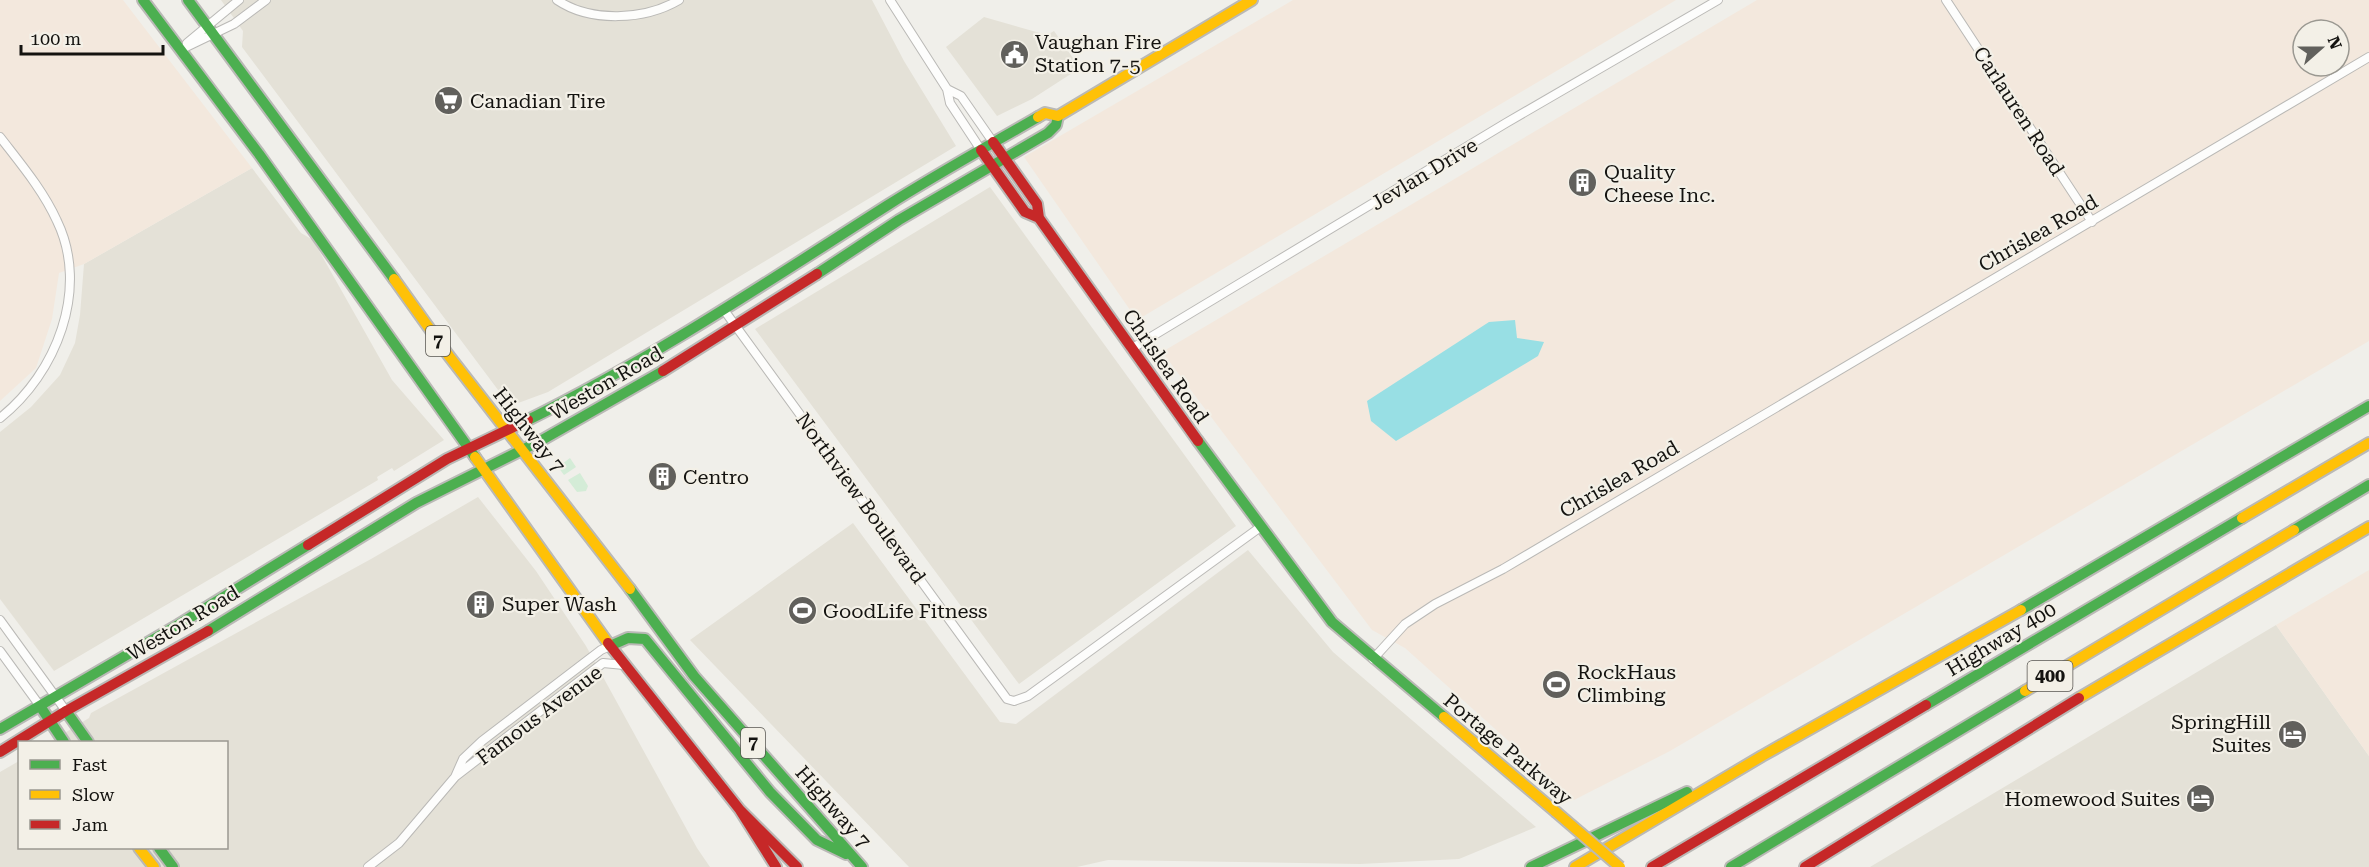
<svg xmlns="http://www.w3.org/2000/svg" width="2369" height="867" font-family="'Roboto Serif',serif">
<rect width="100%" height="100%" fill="#f0efea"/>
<path fill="#e4e1d7" d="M221,0H872L904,61L956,146L548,392L510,406L242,47L243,31Z
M984,17L1047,35L1054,31L1080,68L1032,99L997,116L946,47Z
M252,168L301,233L313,240L392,380L444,440L394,471L392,468L377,477L378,480L54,671L0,599V432L31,407L60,375L75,343L80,315L84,264Z
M990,187L1236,526L1019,684L755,329Z
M478,497L536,571L586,646L697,848L710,867H0V772L19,761L20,848H226V742H50L89,718L91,713L371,559Z
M853,523L1000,722L1016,724L1248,550L1333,652L1536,827L1459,859L1360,864L1108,860L1077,867H909L690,640Z
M2276,625L2369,756V867H1870Z"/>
<path fill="#f3e8dd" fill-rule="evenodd" d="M0,0H123L252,168L84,264L59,273L52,319L36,368L0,401Z
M1293,0H1676L1137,320L1024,157Z
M1757,0H2369V341L1670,751L1574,800L1405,648L1372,630L1162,352ZM2303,30H2339V66H2303Z
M2369,570V756L2276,625Z"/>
<path fill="#d4ecd7" d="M570,458L576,467L564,475L558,467Z
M580,473L588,486L586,491L577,492L568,480Z"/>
<path fill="#98dfe4" d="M1515,320L1517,338L1544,342L1538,356L1396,441L1371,421L1367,401L1489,322Z"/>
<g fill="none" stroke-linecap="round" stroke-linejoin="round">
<defs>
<path id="street" d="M557,0C591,23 645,20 679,0
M890,0L947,89L950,103L981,150
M1946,0L2092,222
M187,43L239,0
M180,50L234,24L266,0
M947,89L961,96L993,142
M0,137C20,163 43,190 57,221C90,289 56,374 0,418
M724,310L1007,699L1014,701L1028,696L1259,528
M1131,349L1506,123L1718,0
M0,620L66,711
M0,651L40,706
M1373,659L1405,624L1435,604L1503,569L2369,57
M456,776L603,663L624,665
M368,867L399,843L455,777L463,759L482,741L601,650L610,646"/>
<path id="fast" d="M143,0L259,154L475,457
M188,0L394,279
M817,274L899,220L1048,133L1056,125L1058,116
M528,420C654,358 770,280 888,205C937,174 988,146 1038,117
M1198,441L1332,622L1444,717
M2294,530L2369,485
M630,589L694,676L862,867
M2021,610L2369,406
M208,631L416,503L542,440L663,371
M610,646L628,638L645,639L770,792L817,840L846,854
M1926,705L2242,518
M40,706L64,742
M66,711L88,742
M0,729L178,625L308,545
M159,848L173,867
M1531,867L1687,792
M1731,867L2025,691"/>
<path id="slow" d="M1038,117L1045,113L1058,116L1252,0
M394,279L449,356L630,589
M475,457L608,643
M2242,518L2369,443
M2025,691L2294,530
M2079,698L2369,527
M1444,717L1556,812
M139,848L154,867
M1575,867L1762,756L2021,610"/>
<path id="jam" d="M993,142L1037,204L1039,218L1198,441
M981,150L1025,212L1039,218
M663,371L817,274
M308,545L447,459L528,420
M608,643L740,810L797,867
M0,752L66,711L208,631
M740,810L776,867
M1652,867L1926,705
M1805,867L2079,698"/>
</defs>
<use href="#street" stroke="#bab9b6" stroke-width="10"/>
<use href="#fast" stroke="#bab9b6" stroke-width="14"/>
<use href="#slow" stroke="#bab9b6" stroke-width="14"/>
<use href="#jam" stroke="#bab9b6" stroke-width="14"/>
<use href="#street" stroke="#fdfdfc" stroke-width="8"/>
<use href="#fast" stroke="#4caf50" stroke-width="10"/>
<use href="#slow" stroke="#ffc107" stroke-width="10"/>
<use href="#jam" stroke="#c62828" stroke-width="10"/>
<defs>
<path id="slow-bridge" d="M1556,812L1620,867"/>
</defs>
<use href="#slow-bridge" stroke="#bab9b6" stroke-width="14" stroke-linecap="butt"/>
<use href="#slow-bridge" stroke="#ffc107" stroke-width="10"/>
</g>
<defs>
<symbol id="civic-disc" viewBox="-11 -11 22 22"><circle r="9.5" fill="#61605c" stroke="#f3f0e7"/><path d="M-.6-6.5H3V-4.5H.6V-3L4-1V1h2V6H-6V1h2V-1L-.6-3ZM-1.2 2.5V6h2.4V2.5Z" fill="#fff"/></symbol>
<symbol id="supermarket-disc" viewBox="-11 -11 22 22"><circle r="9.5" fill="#61605c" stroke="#f3f0e7"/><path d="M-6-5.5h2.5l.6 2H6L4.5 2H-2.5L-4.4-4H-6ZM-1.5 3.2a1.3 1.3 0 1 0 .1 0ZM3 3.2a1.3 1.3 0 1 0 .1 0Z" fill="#fff"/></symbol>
<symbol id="building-disc" viewBox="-11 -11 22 22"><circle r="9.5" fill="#61605c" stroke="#f3f0e7"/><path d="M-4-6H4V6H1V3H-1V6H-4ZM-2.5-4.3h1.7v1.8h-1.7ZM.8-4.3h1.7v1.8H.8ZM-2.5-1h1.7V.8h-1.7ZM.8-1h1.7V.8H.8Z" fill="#fff"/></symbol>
<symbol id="stadium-disc" viewBox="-11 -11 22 22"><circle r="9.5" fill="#61605c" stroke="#f3f0e7"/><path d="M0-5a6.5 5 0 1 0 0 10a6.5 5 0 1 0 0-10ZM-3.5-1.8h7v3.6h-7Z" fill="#fff"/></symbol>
<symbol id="hotel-disc" viewBox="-11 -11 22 22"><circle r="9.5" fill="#61605c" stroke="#f3f0e7"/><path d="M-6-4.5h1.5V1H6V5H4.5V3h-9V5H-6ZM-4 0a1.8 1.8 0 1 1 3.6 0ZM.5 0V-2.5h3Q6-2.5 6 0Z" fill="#fff"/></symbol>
</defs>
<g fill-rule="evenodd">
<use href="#civic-disc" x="998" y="38" width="33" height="33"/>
<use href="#supermarket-disc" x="432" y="84" width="33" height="33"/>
<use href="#building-disc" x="1566" y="166" width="33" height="33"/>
<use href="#building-disc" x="646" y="460" width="33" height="33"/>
<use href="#building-disc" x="464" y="588" width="33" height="33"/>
<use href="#stadium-disc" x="786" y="594" width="33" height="33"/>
<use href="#stadium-disc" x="1540" y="668" width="33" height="33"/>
<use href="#hotel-disc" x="2276" y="718" width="33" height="33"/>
<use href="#hotel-disc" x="2184" y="782" width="33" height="33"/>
</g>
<g text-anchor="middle" stroke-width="4.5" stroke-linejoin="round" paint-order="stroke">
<g fill="#f3f0e7" stroke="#575550" stroke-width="1.5">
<rect x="426" y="326" width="24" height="30" rx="4.5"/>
<rect x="2027.5" y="661" width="45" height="30" rx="4.5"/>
<rect x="741" y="728" width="24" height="30" rx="4.5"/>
</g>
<g font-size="18" font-weight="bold" fill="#141310">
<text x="438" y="347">7</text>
<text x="2050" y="682">400</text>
<text x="753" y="749">7</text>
</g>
<g font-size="20" fill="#141310" stroke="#f3f0e7" text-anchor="start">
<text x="1035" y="49">Vaughan Fire<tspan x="1035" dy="23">Station 7-5</tspan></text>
<text x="470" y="108">Canadian Tire</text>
<text x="1604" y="179">Quality<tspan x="1604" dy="23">Cheese Inc.</tspan></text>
<text x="683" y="484">Centro</text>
<text x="502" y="611">Super Wash</text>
<text x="823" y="618">GoodLife Fitness</text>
<text x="1577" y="679">RockHaus<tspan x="1577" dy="23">Climbing</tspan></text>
<text x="2271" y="729" text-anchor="end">SpringHill<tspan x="2271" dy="23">Suites</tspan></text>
<text x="2180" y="806" text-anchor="end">Homewood Suites</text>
</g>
<g font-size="20" fill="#141310" stroke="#f3f0e7">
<text transform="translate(2019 111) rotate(57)" y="7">Carlauren Road</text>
<text transform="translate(1424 174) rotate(-31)" y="7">Jevlan Drive</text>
<text transform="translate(2038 233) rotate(-30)" y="7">Chrislea Road</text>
<text transform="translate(1166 366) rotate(55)" y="7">Chrislea Road</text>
<text transform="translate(606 383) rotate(-30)" y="7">Weston Road</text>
<text transform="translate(529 430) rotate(52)" y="7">Highway 7</text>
<text transform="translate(1619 479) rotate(-30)" y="7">Chrislea Road</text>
<text transform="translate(861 498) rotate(54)" y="7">Northview Boulevard</text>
<text transform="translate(183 623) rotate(-31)" y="7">Weston Road</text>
<text transform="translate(2001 639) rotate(-31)" y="7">Highway 400</text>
<text transform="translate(539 715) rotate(-37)" y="7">Famous Avenue</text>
<text transform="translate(1508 749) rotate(40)" y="7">Portage Parkway</text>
<text transform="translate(833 807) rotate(49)" y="7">Highway 7</text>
</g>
</g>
<rect x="18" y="741" width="210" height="108" fill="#f3f0e7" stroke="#9a9891" stroke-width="1.5"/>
<rect x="30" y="760" width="30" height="9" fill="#4caf50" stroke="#9a9891" stroke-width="1.5"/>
<text x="72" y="771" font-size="18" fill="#141310">Fast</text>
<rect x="30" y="790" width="30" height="9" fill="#ffc107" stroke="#9a9891" stroke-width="1.5"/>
<text x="72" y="801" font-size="18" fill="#141310">Slow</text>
<rect x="30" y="820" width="30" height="9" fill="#c62828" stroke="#9a9891" stroke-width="1.5"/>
<text x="72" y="831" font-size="18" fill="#141310">Jam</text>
<g transform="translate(2321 48) rotate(69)"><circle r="28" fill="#f3f0e7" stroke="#9a9891" stroke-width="1.5"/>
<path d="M0-4.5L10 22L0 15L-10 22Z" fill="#61605c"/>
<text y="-9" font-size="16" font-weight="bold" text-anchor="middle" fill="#141310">N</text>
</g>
<path d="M21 45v9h142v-9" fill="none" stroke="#141310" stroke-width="3"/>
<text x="30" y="45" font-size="18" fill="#141310" stroke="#f3f0e7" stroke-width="4.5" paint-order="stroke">100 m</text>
</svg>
